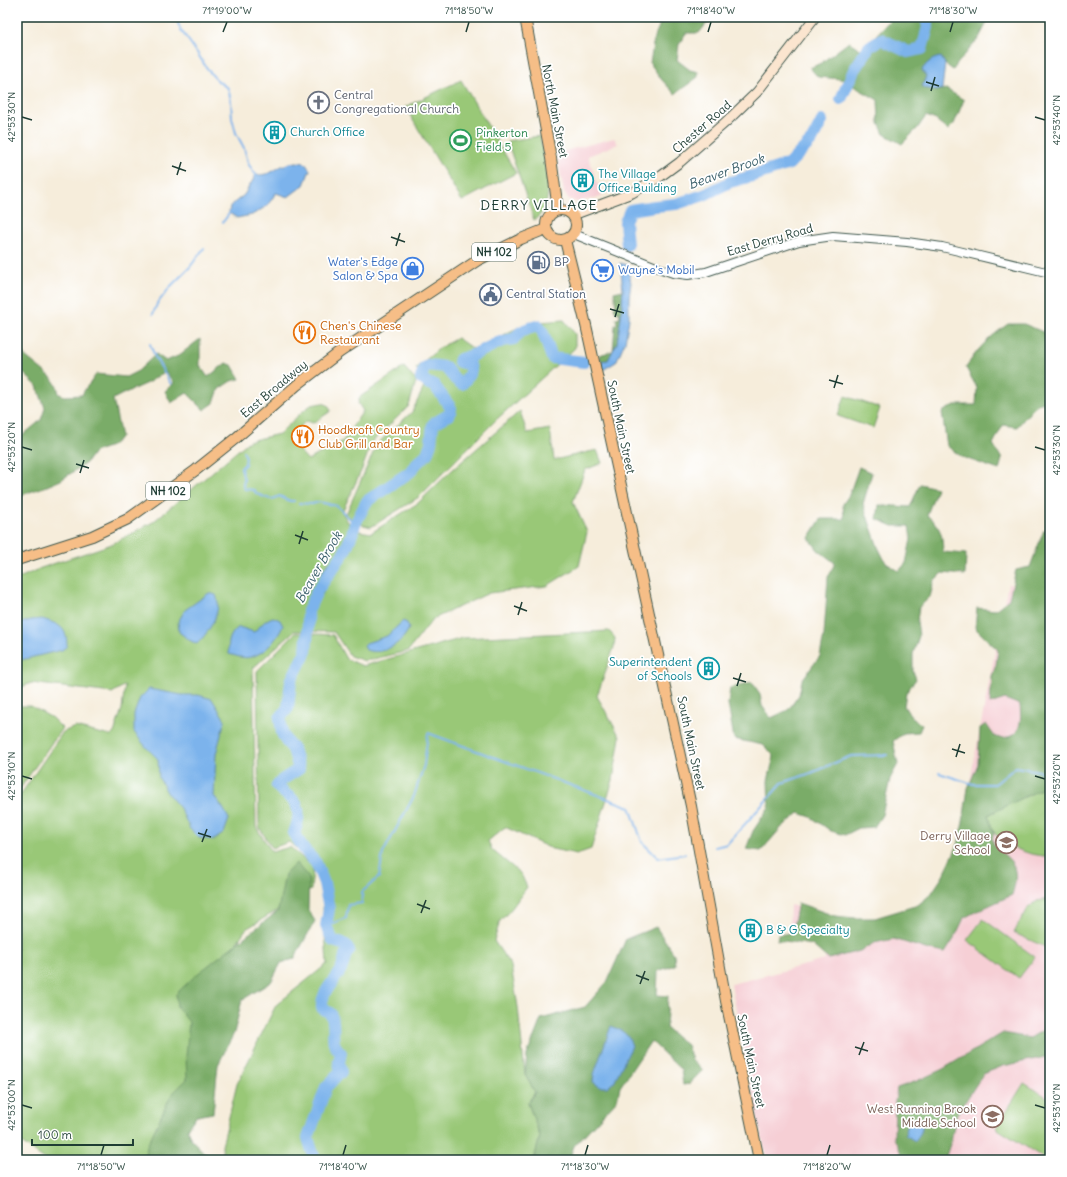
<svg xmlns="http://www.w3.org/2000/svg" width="1067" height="1177" font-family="Delius,sans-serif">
<rect width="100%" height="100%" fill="#fff"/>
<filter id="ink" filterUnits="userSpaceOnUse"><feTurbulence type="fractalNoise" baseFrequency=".025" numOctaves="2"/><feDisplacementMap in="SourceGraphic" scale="8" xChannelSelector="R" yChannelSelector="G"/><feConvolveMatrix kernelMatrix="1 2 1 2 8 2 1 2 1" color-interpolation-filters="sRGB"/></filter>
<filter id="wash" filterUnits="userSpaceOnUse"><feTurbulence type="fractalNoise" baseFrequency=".012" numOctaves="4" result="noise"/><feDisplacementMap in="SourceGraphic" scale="16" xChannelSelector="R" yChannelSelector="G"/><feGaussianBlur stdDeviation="0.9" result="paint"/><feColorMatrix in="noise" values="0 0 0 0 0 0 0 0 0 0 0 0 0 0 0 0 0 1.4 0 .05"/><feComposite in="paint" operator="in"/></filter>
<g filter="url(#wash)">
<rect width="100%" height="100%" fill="#f6eddb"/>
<path fill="#f6cfd5" d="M614,138L618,144L588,156L602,197L577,202L569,199L564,193L557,153Z
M1008,584L1050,591V1160H767L759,1125L731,984L825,960L824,931L789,937L790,905L949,947L970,781Z"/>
<path fill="#99c877" stroke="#5c8256" d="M461,80L516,173L462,201L405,107Z
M540,136C543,157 554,192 543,211C540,215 537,218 534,220L507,141Z
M564,320L575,334V348L497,419L419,497L371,527L356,523L346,514L377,444L412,412L426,383L416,368L441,347L457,338L473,349L528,323Z
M404,367L416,381L409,406L372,442L362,469L342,512L353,530L371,533L418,503L451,471L520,411L527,433L550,429L554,460L597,450L602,463L585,470L573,502L587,532L579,566L547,586L489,593L433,619L408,651L365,661L350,656L334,632L294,631L253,668L256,827L272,852L290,847L313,867L311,890L246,929L200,996L209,1078L159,1128L144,1160H46L17,1140V800L63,732L75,727L106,735H111L114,733L122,709L125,685L112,693L31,683L17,689V579L41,568L112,544L153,522L249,441L279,434L302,412L311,405L322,403L328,405L331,411L313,423L306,421L288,439L308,460L343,441L363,411L358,403L360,397Z
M845,396L880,408L873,428L838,416Z
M609,631L615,638L614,647L597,696L620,737L613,780L591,849L577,854L552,849L505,827L488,841L492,850L521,874L527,887L512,908L500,921L494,941L511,966L518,1007L525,1075L535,1092L528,1103L540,1136L534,1160H223L222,1146L237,1084L276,1005L327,964L322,892L314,864L289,842L272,848L259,827L257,671L295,633L333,635L346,659L363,666L463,638Z
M17,706H31L52,718L62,728L17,793Z
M1047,786L1050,795V857L1031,854L1011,847L994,833L988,815Z
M1050,899V949L1014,933L1026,910L1037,901Z
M983,919L1035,957L1019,978L967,940Z
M1024,1083L1050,1099V1160H1047L996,1128Z"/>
<path fill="#7aac68" stroke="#4c744e" d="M663,17H712L699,33H686L679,44L677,60L690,70L698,72V77L675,94L661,79L650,63L654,38Z
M893,17H990L979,38L958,63L953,70L945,64L941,57L926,76L922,87C927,90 931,88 936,91L946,89L964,100L954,124L948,130L936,120L926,116L917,129L902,144L884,134L879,123L878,100L841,79L818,77L810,68L821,63L849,42L862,50Z
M623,290L621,317L617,343L608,360L601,361L599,355L613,351L615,325L617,324L616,318L620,317L619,312L616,313L614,307L616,306L614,292Z
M1008,324H1024L1050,335V401L1037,404L1017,427L1003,425L993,444L1002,459L999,470L962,457L947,446L942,412L955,405H976L977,388L966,368C977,348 990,337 1008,324Z
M200,339V366L208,377L226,363L232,365L240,379L231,381L219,389L214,403L204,410L187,393L171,403L165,391L174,383L166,372C159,374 154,380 147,383C136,388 124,393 113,399L121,437L111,446L94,452L86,463L61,480L47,486L24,494L17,499V440L41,420L45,408L37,386L17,367V342L25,356L51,377L57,386L59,394L65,396L82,395C86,386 92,382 96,374L126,377L138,371L156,354L166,361L178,356Z
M859,467L872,473L863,504L878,547L886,563L899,571L906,563L911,539L909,526H893L877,519L879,505L910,507L920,484L937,488L927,515C942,529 942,533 943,552L966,554L965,575L942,573L934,581L930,597L919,607L917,621L919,636L913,654V671L916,679L906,693L904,706L911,717L922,725L919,732L904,733L893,741L898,764L890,779L882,815L874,827L859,828L845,835L831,831L811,817L799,813L781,828L761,851L746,849L753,831L769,807L768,781L774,756L763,745L734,739L728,704L730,688L752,682L760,694L762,706L771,718L788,710L799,695L802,680L820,656L824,635L828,577L835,563L818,550L809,538L821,519H844L843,504L849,495Z
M1044,530L1050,532V787L1048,785L1047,786L988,815L994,833C987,847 1006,853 1012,863C1018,873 1015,885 1012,895L975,912L964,918L954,939L945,953L929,950L894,939L874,943L860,951L828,959L812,945L777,940L778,935L790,933L794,923L798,903L835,916L855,918H875L918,905L931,894L943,876L958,845L963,822L968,788L978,764L980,728L986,724L995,737C1020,741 1022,725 1020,705L1005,699L990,704L992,676L996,665L998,650L975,628L977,608L995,610L1009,599L1016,570L1030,567Z
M296,863L309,878L308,910L315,921L294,959L281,963L271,982L242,1000L234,1033L218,1065L213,1113L196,1116L187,1129L191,1139L211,1160H145L147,1146L171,1095L187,1079L186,1057L189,1022L177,1007L176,994L196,975L278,911L285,874Z
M656,927L674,954L675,965L658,971L657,995L668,996L666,1028L687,1045L692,1060L703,1070L689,1084L683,1085L681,1070L651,1041L620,1087L617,1100L574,1146L569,1160H534L540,1136L528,1103L535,1092L525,1075L527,1055L541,1019L585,1007L607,982L626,939Z
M1050,1026V1056L1003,1066L983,1074L956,1116L951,1141L945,1159L896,1160L901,1153L894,1138L895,1102L897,1088L917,1081L943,1069L1003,1033L1030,1038Z"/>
<path fill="#7cb3ec" stroke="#4e7890" d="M941,57L945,64L942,89L936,91C931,88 927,90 922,87L926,76L922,70C927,62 933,58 941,57Z
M297,162L305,163L310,170L304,185L288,197L276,193L267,206L252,215L237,218L229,213L230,206L244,195L256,175C274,175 274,168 287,164C290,163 293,162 297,162Z
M620,263L628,265L631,283L629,298V319L625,342L616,362L603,370L601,361L608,360L617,343L621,317L623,290Z
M353,525L359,527L351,548L331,570L327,577L323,593L312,609L309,605L318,585L324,568L344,548Z
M209,593L216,595C217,598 218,601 218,604C218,618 207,634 197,644L189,640L179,632L178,622L185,610Z
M273,617L280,620L283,626C277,639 266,653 251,657C244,659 236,656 229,654C227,643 230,633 239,627L254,632C261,626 264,620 273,617Z
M42,619C59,624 67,627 67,646L62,650L17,661V624L31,620Z
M403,621L407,623L409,628C403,643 383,656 366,650L364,646L366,643L387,636Z
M149,689L182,695H198L212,699L225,720L216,754L214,796L223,808L229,819L224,833L214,840L199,838L190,829L180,808L168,794L159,778L158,759L146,747L134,732V714L140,698Z
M611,1026C623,1031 628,1033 632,1046L614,1082L608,1087H600L593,1082L594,1074Z
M913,1119H921C924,1130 921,1133 915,1141L905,1135L908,1124Z"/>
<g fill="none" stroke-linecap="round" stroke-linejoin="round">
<path stroke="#7cb3ec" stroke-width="2" d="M177,17C177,28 185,35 191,44C203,60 209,78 228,88L231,101L232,118L236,133L244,148L249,165L256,175V177
M223,222L231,211
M153,314L157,304L171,286L190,267L204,248
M150,344L155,357L171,384
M243,451L246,457L245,464L241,468L244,480L243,485L245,489L254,490C256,495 258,494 262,496C269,499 272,501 279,496L290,501H294
M299,503L312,504L319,502L337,506L355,524
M939,773L973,784H995L1016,767L1039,771L1050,776
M715,847L727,844L782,783L811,773L851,756L887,755
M326,926L346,918L348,905L362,903V892L379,877L383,853L414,796L424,765L428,733L630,807L642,842L658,858L685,854"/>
<path stroke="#7cb3ec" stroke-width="12" d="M841,99L854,70L869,47L881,39L908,52L922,49L928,27L926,17
M627,245L625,222L630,210L655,206L676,204L704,195L730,182L756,175L789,164L812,140L822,121
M313,1160L314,1157L308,1138L326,1087L341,1072L339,1062L341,1053C329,1041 335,1037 333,1022C333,1019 331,1016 330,1013L322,1008C320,992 336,981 342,967C346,959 342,958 349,950L346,945L333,941L326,926L329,909L324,883L316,863L303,848L294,833C299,821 302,807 291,798C286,794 281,791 277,786L282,780L299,769L293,749L286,741L282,733L280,718L288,708L291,681L306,651L308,629V611L317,591L345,551L352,534L355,524L367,501L410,472L417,463L427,454L431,443L433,424L450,414L451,408L434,385L429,384L421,378L424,368L428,365L445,367L455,379L462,384L467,378L471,370L470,365L459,362L460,359L473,355L502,341L514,339C520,330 528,328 539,326L543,333L552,358L584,362"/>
</g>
</g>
<g filter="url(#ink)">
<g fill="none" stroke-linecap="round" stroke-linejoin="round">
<defs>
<path id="tertiary" d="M574,234L656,267L673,273L688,275L706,272L799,241L833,236L907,242L942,247L1050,273"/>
<path id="secondary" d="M573,215L632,193L661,176L680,162L728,120L757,92L815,17"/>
<path id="primary" d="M525,17L551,158L558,210
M546 225a15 15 0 1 1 30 0a15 15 0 1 1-30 0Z
M565,240L586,325L691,806L726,1001L759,1160
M17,560L92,536L128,519L196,470L236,438L297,385L340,352L478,260L521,239L546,229"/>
</defs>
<use href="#tertiary" stroke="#3f574d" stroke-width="10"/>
<use href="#secondary" stroke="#3f574d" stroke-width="11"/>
<use href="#primary" stroke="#3f574d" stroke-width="12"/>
<use href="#tertiary" stroke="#fff" stroke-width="8"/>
<use href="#secondary" stroke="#fbe5cf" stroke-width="9"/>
<use href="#primary" stroke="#f6be87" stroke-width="10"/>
</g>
</g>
<path fill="none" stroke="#1f3d34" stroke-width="1.5" d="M223,32L227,22M466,32L469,22M708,32L711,22M950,32L953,22M926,82L939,86M931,91L935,77M22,117L32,120M1035,117L1045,120M172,166L186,171M177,175L181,162M391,237L405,242M396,246L400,233M610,309L624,313M615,317L619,304M829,380L843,384M834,388L838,375M22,447L32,450M1035,447L1045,450M76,464L89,468M80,473L84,460M295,535L308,540M299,544L303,531M514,606L527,611M518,615L522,602M733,678L746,682M737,686L741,673M952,749L965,753M956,757L960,744M22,776L32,779M1035,776L1045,779M198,833L211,837M202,842L207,829M417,904L430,909M421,913L426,900M636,975L649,980M640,984L645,971M855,1047L868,1051M859,1055L864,1042M22,1105L32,1108M1035,1105L1045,1108M101,1155L104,1145M343,1155L346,1145M585,1155L588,1145M827,1155L830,1145"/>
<defs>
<symbol id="church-ring" viewBox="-11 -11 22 22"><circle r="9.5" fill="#fff" stroke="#6b7280" stroke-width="1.5"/><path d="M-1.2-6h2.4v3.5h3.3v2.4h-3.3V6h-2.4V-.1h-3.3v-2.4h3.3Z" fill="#6b7280"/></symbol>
<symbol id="building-ring" viewBox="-11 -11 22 22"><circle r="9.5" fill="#fff" stroke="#0f9aa8" stroke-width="1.5"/><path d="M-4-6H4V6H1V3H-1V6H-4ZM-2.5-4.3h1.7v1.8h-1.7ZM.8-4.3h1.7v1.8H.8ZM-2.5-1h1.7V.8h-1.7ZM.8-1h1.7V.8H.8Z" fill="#0f9aa8"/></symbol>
<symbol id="stadium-ring" viewBox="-11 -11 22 22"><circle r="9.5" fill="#fff" stroke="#2e9e5b" stroke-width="1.5"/><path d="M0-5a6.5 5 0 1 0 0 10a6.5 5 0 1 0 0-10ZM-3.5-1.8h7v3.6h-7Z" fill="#2e9e5b"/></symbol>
<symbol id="fuel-ring" viewBox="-11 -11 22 22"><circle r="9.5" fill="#fff" stroke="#5c6f8a" stroke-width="1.5"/><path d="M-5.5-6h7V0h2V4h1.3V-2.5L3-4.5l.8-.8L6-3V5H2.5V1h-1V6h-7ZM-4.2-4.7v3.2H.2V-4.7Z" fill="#5c6f8a"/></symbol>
<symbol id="shop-ring" viewBox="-11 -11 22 22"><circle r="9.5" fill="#fff" stroke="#3f7fe0" stroke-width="1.5"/><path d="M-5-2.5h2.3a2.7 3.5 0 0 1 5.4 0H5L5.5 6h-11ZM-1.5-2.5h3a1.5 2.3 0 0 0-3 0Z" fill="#3f7fe0"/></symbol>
<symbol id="supermarket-ring" viewBox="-11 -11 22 22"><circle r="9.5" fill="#fff" stroke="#3f7fe0" stroke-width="1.5"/><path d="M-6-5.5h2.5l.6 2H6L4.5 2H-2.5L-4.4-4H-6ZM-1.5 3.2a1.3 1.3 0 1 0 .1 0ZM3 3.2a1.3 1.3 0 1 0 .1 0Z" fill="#3f7fe0"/></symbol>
<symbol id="civic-ring" viewBox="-11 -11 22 22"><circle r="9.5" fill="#fff" stroke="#5c6f8a" stroke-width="1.5"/><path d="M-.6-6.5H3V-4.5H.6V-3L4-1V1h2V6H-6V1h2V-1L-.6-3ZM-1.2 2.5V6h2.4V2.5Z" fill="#5c6f8a"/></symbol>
<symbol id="restaurant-ring" viewBox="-11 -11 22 22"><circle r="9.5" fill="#fff" stroke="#e8710a" stroke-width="1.5"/><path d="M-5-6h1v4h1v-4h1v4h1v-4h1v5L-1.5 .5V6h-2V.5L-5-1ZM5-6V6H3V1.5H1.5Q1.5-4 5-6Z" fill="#e8710a"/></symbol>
<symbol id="school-ring" viewBox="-11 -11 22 22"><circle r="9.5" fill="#fff" stroke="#8d6e63" stroke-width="1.5"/><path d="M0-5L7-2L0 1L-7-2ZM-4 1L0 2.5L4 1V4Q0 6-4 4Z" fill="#8d6e63"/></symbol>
</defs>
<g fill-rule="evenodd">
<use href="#church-ring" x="306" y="90" width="25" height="25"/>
<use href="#building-ring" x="262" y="120" width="25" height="25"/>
<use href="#stadium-ring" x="448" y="128" width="25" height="25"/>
<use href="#building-ring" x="570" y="168" width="25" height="25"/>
<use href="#fuel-ring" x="526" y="250" width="25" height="25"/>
<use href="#shop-ring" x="400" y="256" width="25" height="25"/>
<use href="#supermarket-ring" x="590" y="258" width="25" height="25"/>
<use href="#civic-ring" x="478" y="282" width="25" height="25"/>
<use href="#restaurant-ring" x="292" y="320" width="25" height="25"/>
<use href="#restaurant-ring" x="290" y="424" width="25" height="25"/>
<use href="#building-ring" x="696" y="656" width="25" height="25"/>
<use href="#school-ring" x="994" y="830" width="25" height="25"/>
<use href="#building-ring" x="738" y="918" width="25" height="25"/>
<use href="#school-ring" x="980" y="1104" width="25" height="25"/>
</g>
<g text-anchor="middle" stroke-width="3.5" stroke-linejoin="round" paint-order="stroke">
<g fill="#fff" stroke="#627771" stroke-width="1">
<rect x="472" y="243" width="44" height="18" rx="3"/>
<rect x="146" y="482" width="44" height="18" rx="3"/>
</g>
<g font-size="11" font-weight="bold" fill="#1f3d34">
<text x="494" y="256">NH 102</text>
<text x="168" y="495">NH 102</text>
</g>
<g font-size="12" fill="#5b616d" stroke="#fff" text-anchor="start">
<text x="334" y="99">Central<tspan x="334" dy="14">Congregational Church</tspan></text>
</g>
<g font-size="12" fill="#1f3d34" stroke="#fff">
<text transform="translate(555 111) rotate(79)" y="4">North Main Street</text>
<text transform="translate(702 127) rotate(-41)" y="4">Chester Road</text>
<text transform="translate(770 240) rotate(-16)" y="4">East Derry Road</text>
<text transform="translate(274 389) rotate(-40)" y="4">East Broadway</text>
<text transform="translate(621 427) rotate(78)" y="4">South Main Street</text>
<text transform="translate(691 743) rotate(78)" y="4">South Main Street</text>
<text transform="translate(751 1061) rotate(78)" y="4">South Main Street</text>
</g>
<g font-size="12" fill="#0d838f" stroke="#fff" text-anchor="start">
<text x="290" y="136">Church Office</text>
<text x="598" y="178">The Village<tspan x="598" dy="14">Office Building</tspan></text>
<text x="692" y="666" text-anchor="end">Superintendent<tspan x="692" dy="14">of Schools</tspan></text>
<text x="766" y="934">B &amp; G Specialty</text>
</g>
<g font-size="12" fill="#27864d" stroke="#fff" text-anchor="start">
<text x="476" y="137">Pinkerton<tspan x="476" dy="14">Field 5</tspan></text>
</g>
<g font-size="12" fill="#366cbe" stroke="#fff" text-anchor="end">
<text x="398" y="266">Water's Edge<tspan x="398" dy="14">Salon &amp; Spa</tspan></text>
<text x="618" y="274" text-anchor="start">Wayne's Mobil</text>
</g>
<g font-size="12" fill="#4e5e75" stroke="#fff" text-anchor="start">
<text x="554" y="266">BP</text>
<text x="506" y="298">Central Station</text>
</g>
<g font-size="12" fill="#c56008" stroke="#fff" text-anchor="start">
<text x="320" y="330">Chen's Chinese<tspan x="320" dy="14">Restaurant</tspan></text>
<text x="318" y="434">Hoodkroft Country<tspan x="318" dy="14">Club Grill and Bar</tspan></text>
</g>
<g font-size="12" fill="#785e54" stroke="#fff" text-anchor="end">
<text x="990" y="840">Derry Village<tspan x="990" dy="14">School</tspan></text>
<text x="976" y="1113">West Running Brook<tspan x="976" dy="14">Middle School</tspan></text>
</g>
<g font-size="13" font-style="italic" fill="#3b606b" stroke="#fff">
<text transform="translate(726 171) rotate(-20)" y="5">Beaver Brook</text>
<text transform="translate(318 567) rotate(-60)" y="5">Beaver Brook</text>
</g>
<g font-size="14" letter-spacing="1" fill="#1f3d34" stroke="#fff">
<text x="539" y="210">DERRY VILLAGE</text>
</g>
</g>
<rect width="1067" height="1177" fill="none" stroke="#fff" stroke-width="44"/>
<path d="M32 1139v6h101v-6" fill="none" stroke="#1f3d34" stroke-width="2"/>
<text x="38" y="1139" font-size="12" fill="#1f3d34" stroke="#ffffff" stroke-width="3" paint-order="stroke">100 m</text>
<rect x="22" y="22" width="1023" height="1133" fill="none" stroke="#1f3d34" stroke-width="1.5"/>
<g font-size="10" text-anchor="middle" fill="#1f3d34">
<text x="227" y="14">71°19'00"W</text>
<text x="469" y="14">71°18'50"W</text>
<text x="711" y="14">71°18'40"W</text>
<text x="953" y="14">71°18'30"W</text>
<text transform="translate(11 117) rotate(-90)" y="4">42°53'30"N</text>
<text transform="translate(1056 120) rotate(-90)" y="4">42°53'40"N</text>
<text transform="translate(11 447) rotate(-90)" y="4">42°53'20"N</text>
<text transform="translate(1056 450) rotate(-90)" y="4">42°53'30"N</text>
<text transform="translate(11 776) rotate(-90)" y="4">42°53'10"N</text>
<text transform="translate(1056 779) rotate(-90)" y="4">42°53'20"N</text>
<text transform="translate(11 1105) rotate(-90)" y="4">42°53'00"N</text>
<text transform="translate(1056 1108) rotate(-90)" y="4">42°53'10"N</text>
<text x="101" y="1170">71°18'50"W</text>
<text x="343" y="1170">71°18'40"W</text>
<text x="585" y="1170">71°18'30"W</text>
<text x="827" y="1170">71°18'20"W</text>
</g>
</svg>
